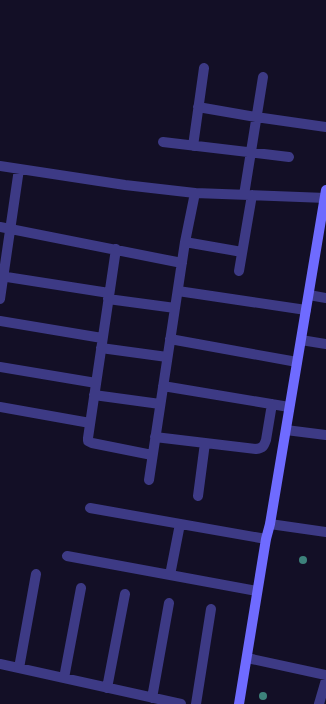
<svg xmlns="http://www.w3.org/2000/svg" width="326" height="704" font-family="Signika,sans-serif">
<rect width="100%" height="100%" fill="#130f26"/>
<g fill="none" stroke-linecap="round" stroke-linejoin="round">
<path stroke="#3d3a85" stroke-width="10" d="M198,107L256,117L326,127
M163,142L289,157
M193,146L204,68
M0,166L125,185L195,193L326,198
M244,195L263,77
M0,227L182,263
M185,242L242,252
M116,249L88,438V441L92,443L152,455
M239,271L252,195
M0,276L109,293
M178,291L306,310
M309,295L326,298
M0,299L19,169
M108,299L175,308
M0,321L102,338
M170,339L297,362
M301,340L326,344
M101,348L167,357
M0,367L96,383
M163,386L289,407
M94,395L160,404
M0,407L90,423
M286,430L326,435
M155,437L256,449C263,448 264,446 266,440L272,404
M149,480L185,242L195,193
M198,496L205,443
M90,508L266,539
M270,524L326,532
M67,556L257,591
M170,575L180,524
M247,658L326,675
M0,664L181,704
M19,668L36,574
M64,678L81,588
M107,688L125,594
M152,698L169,603
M196,704L211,609
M319,704L326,680"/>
<path stroke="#6f6bff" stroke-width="10" d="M239,704L266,539L270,524L326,190"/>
</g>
<g fill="#3d827b">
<circle cx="303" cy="560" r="4"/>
<circle cx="263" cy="696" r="4"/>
</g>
</svg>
